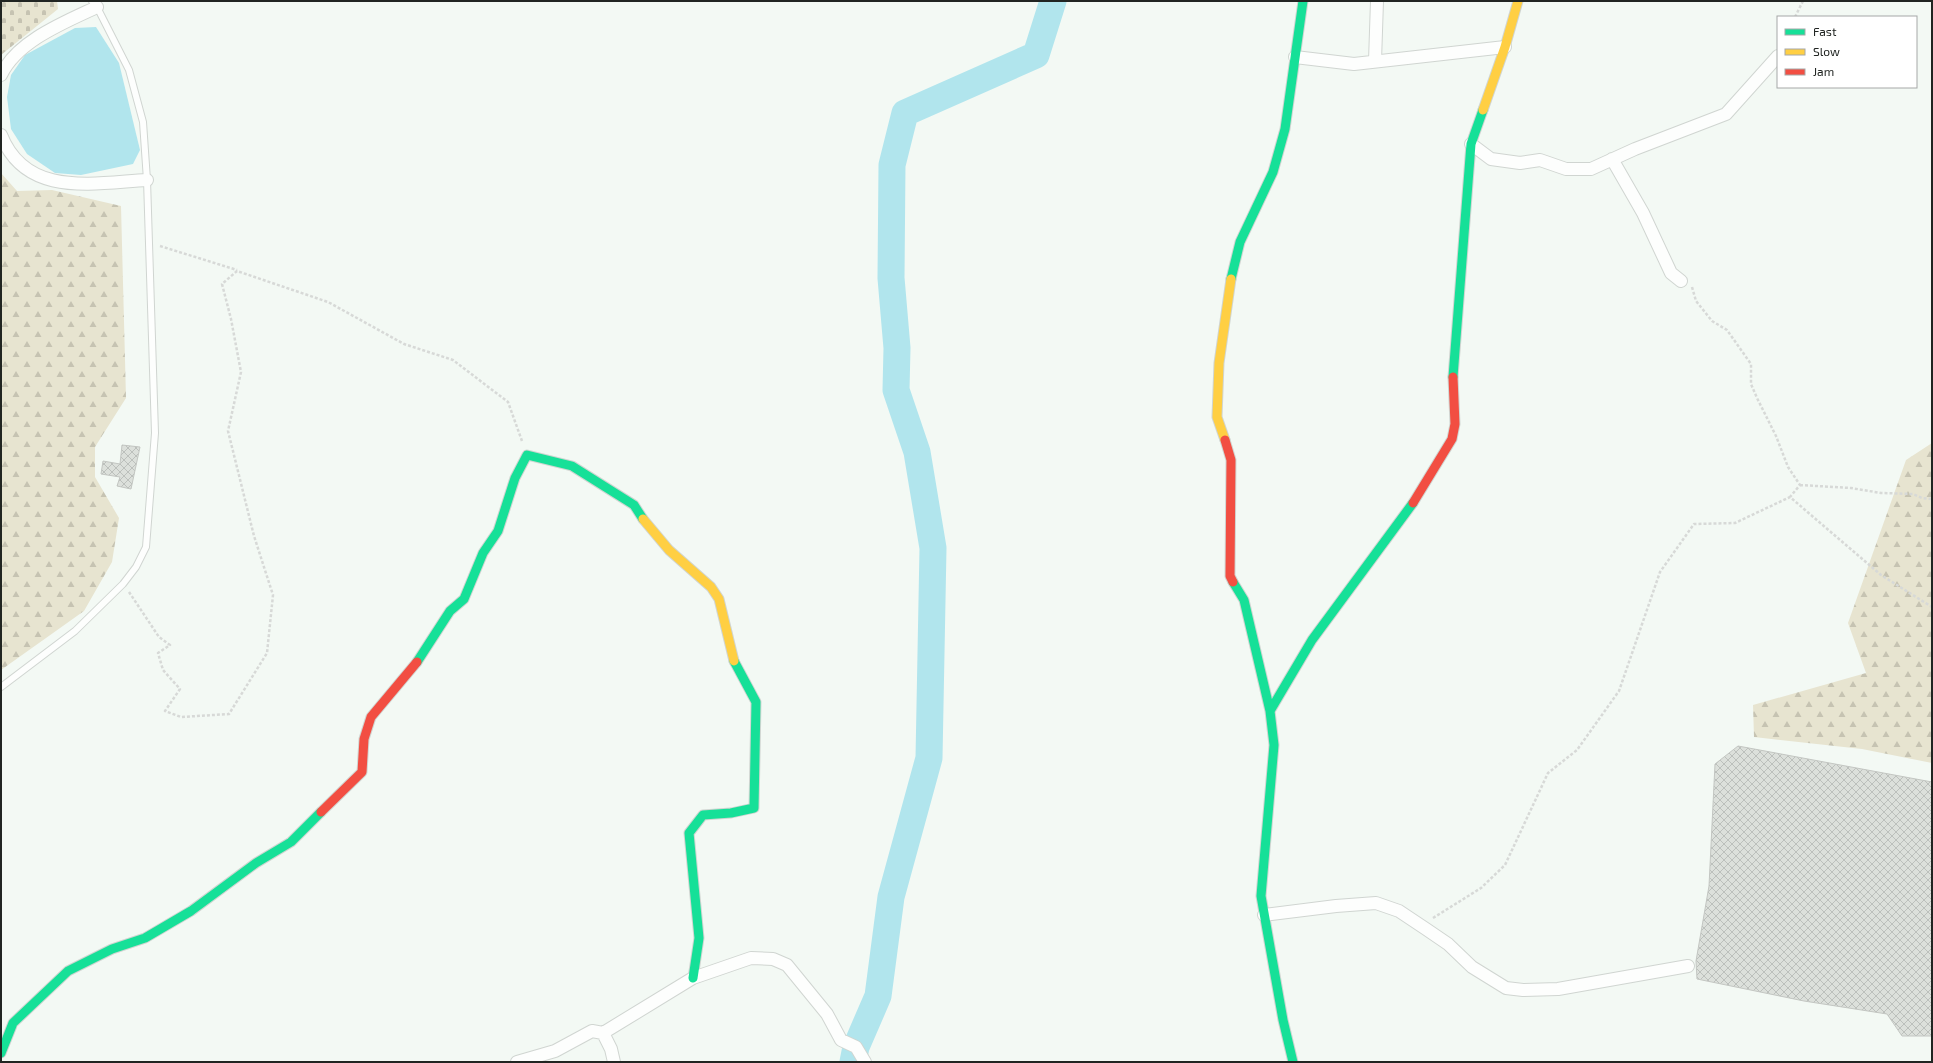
<svg xmlns="http://www.w3.org/2000/svg" width="1933" height="1063" font-family="'Exo 2',sans-serif">
<defs>
<pattern id="forest-firs" width="22" height="20" patternUnits="userSpaceOnUse"><rect width="22" height="20" fill="#e7e4d0"/><path d="M5 1l3.5 6h-7zM16 11l3.5 6h-7z" fill="#c6c3b2"/></pattern>
<pattern id="cemetery-stones" width="16" height="16" patternUnits="userSpaceOnUse"><rect width="16" height="16" fill="#e7e4d0"/><path d="M2 7V4a2 2 0 0 1 4 0v3zM10 15v-3a2 2 0 0 1 4 0v3z" fill="#c6c3b2"/></pattern>
<pattern id="building-cross-hatch" width="8" height="8" patternUnits="userSpaceOnUse"><rect width="8" height="8" fill="#dce0db"/><path d="M0 0l8 8M0 8l8-8" fill="none" stroke="#bcc0bc"/></pattern>
</defs>
<rect width="100%" height="100%" fill="#f3f9f4"/>
<path fill="url(#forest-firs)" d="M1,173L17,191L52,190L121,206L126,398L95,447V477L119,518L112,562L84,611L1,670Z
M1932,443V763L1862,749L1754,737L1753,705L1866,673L1848,623L1906,460Z"/>
<path fill="url(#cemetery-stones)" d="M1,1H57L58,9L1,55Z"/>
<path fill="#b1e5ed" d="M96,27L119,63L140,150L133,164L81,175L55,173L27,154L11,129L7,97L11,75L25,55L75,28Z"/>
<g fill="none" stroke-linecap="round" stroke-linejoin="round">
<path stroke="#b1e5ed" stroke-width="27" d="M853,1062L856,1047L878,996L891,897L929,758L933,548L917,452L896,390L897,348L891,278L892,165L905,113L1036,55L1053,1"/>
</g>
<path fill="url(#building-cross-hatch)" stroke="#c3c6c2" d="M122,445L140,447L131,489L117,486L120,477L101,474L103,461L120,464Z
M1738,746L1932,782V1036H1902L1887,1014L1804,1001L1697,979L1696,961L1709,886L1715,764Z"/>
<g fill="none" stroke-linecap="round" stroke-linejoin="round">
<defs>
<path id="lane" d="M1,687L75,631L123,584L136,567L146,547L155,433L147,180L143,122L129,70L97,7L92,1"/>
<path id="street" d="M1295,57L1354,64L1505,47
M1375,61L1377,1
M1,75C17,41 65,22 97,7
M1,135C26,198 93,183 147,180
M1471,144L1491,159L1520,163L1540,160L1566,169H1591L1635,149L1726,114L1778,56
M1612,159L1643,213L1671,273L1681,281
M1264,915L1336,906L1376,903L1399,911L1426,929L1448,944L1472,967L1506,988L1523,990L1558,989L1688,966
M603,1033L693,978L751,958L773,959L787,965L827,1014L841,1040L856,1047L865,1062
M517,1062L555,1051L592,1031L603,1033L611,1049L614,1062"/>
<path id="fast" d="M1231,279L1240,242L1273,172L1285,129L1303,1
M1453,377L1471,144L1483,110
M1233,582L1244,600L1270,711L1274,745L1261,896L1283,1020L1293,1062
M417,662L450,611L464,599L483,553L498,531L515,478L527,455L572,466L634,505L643,519
M1270,711L1312,640L1413,503
M693,978L699,938L689,833L703,815L731,813L754,808L756,702L734,661
M1,1053L13,1023L68,971L112,949L145,938L191,911L256,863L291,842L321,812"/>
<path id="slow" d="M1483,110L1505,47L1518,1
M1225,440L1217,417L1219,363L1231,279
M643,519L669,550L711,587L719,599L734,661"/>
<path id="jam" d="M1225,440L1231,460L1230,576L1233,582
M1413,503L1452,439L1455,424L1453,377
M321,812L362,772L364,739L371,717L417,662"/>
</defs>
<use href="#lane" stroke="#d0d5d1" stroke-width="8"/>
<use href="#street" stroke="#d0d5d1" stroke-width="14"/>
<use href="#fast" stroke="#d0d5d1" stroke-width="11"/>
<use href="#slow" stroke="#d0d5d1" stroke-width="11"/>
<use href="#jam" stroke="#d0d5d1" stroke-width="11"/>
<path stroke="#d7d9d7" stroke-width="2.5" stroke-dasharray="3 2" stroke-linecap="butt" d="M1795,17L1803,1
M160,246L237,270
M1692,287L1696,301L1712,321L1727,330L1751,364V384L1757,398L1776,436L1788,467L1800,485L1790,497
M1800,485L1851,488L1881,493L1913,494L1922,498L1932,499
M129,592L159,637L170,645L158,653L163,670L180,689L165,711L181,717L229,714L267,653L273,595L254,536L228,431L241,372L231,319L222,284L237,271L328,302L404,344L453,360L508,402L522,441
M1433,918L1481,888L1505,865L1548,773L1577,750L1619,691L1660,572L1694,524L1735,523L1790,497L1881,575L1932,607"/>
<use href="#lane" stroke="#fdfefd" stroke-width="6"/>
<use href="#street" stroke="#fdfefd" stroke-width="12"/>
<use href="#fast" stroke="#16e098" stroke-width="9"/>
<use href="#slow" stroke="#ffcf43" stroke-width="9"/>
<use href="#jam" stroke="#f24e42" stroke-width="9"/>
</g>
<rect width="1933" height="1063" fill="none" stroke="#212522" stroke-width="4"/>
<rect x="1777" y="16" width="140" height="72" fill="#ffffff" stroke="#a6a8a7"/>
<rect x="1785" y="29" width="20" height="6" fill="#16e098" stroke="#a6a8a7"/>
<text x="1813" y="36" font-size="12" fill="#212522">Fast</text>
<rect x="1785" y="49" width="20" height="6" fill="#ffcf43" stroke="#a6a8a7"/>
<text x="1813" y="56" font-size="12" fill="#212522">Slow</text>
<rect x="1785" y="69" width="20" height="6" fill="#f24e42" stroke="#a6a8a7"/>
<text x="1813" y="76" font-size="12" fill="#212522">Jam</text>
</svg>
